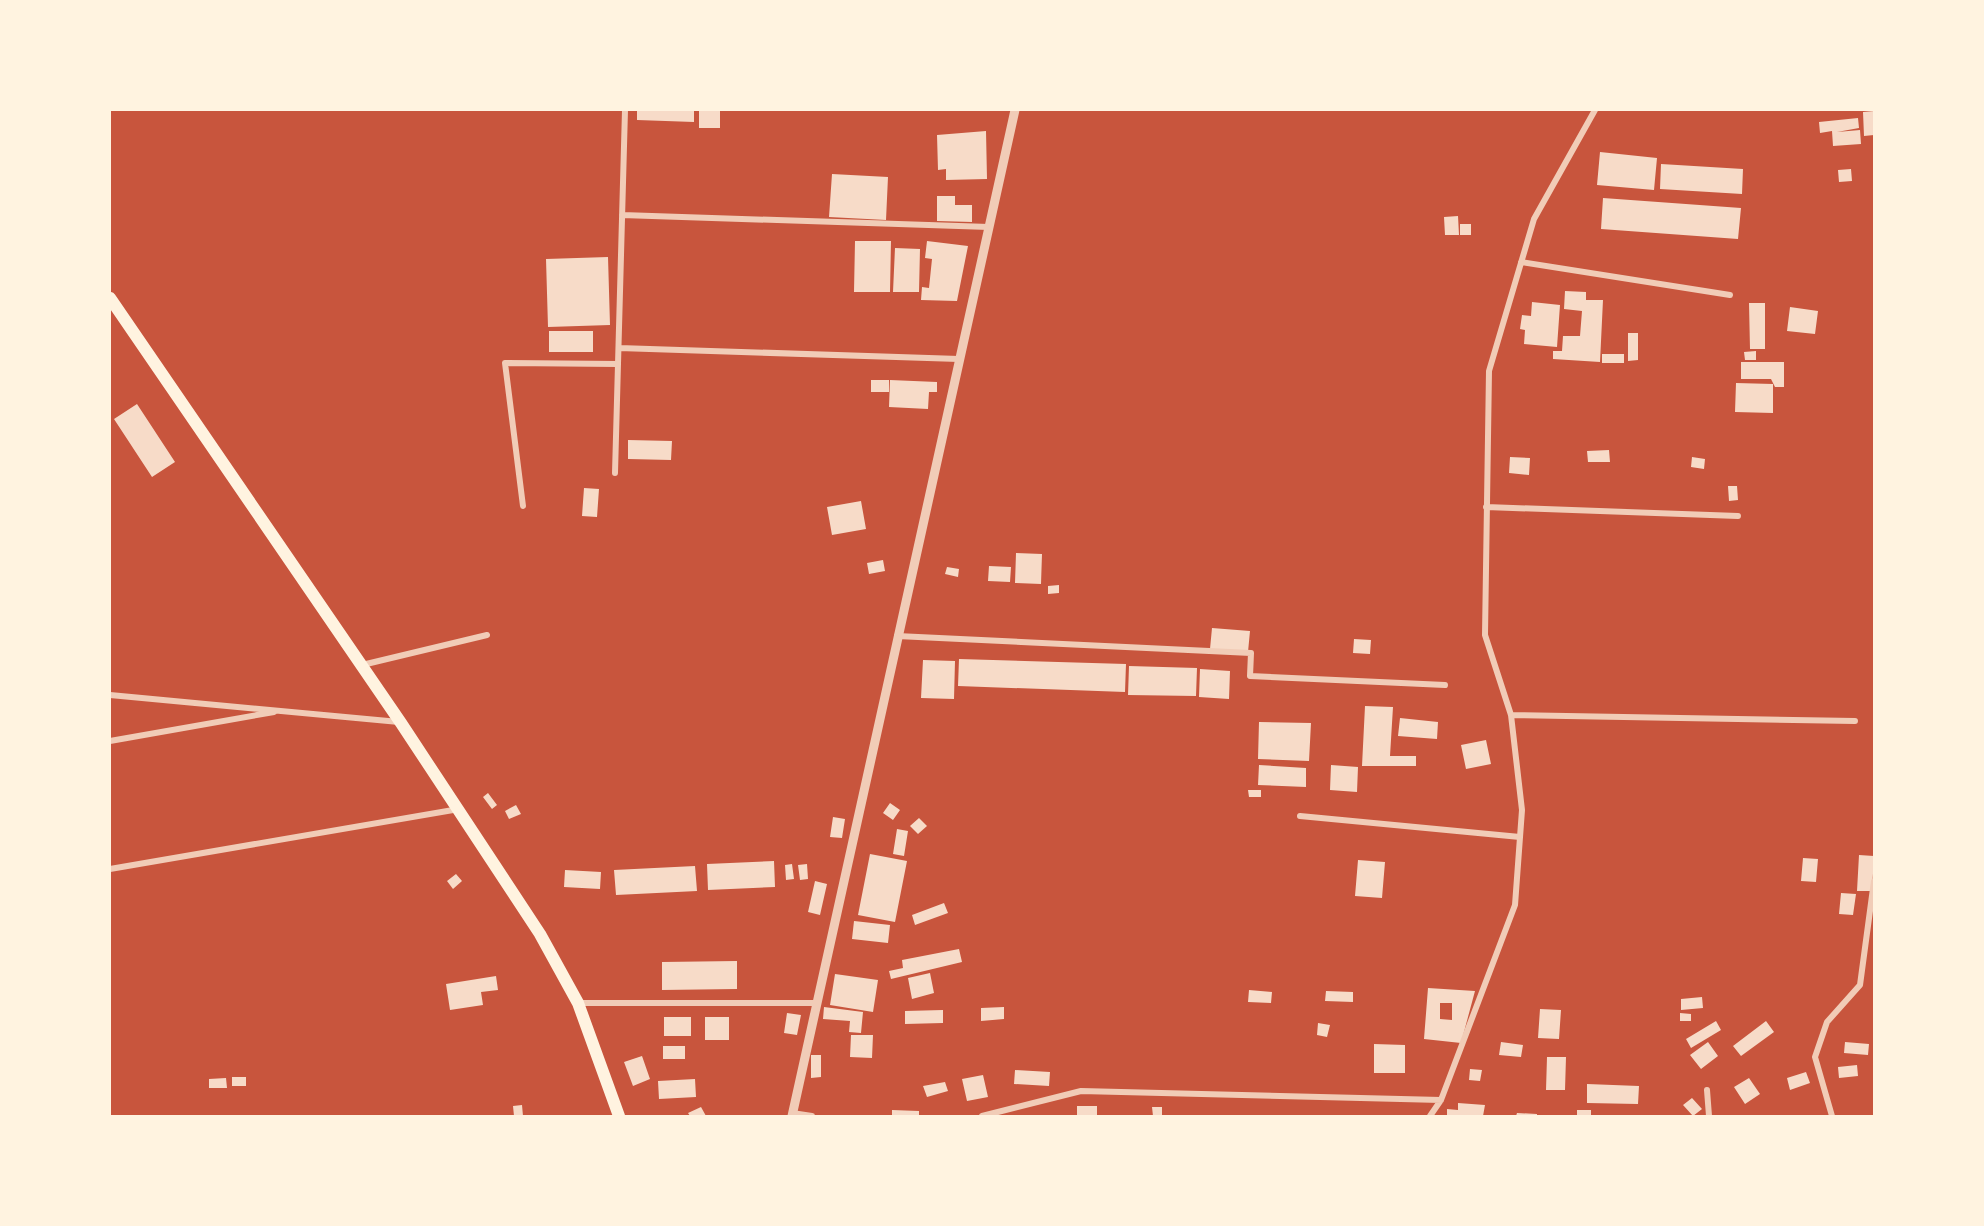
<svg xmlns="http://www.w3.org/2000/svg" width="1984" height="1226" font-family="'PT Sans',sans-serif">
<rect width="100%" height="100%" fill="#c8553d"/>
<path fill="#f7dbc8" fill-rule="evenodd" d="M637,110H694V122L637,120Z
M699,110H720V128H699Z
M1874,111V135L1864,136L1863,112Z
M1858,118L1859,128L1837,132L1860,130L1861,144L1833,146L1832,131L1820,133L1819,122Z
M986,131L987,179L946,180V169L938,170L937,135Z
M1600,152L1657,158L1654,190L1597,185Z
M1661,164L1743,169L1742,194L1660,189Z
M1851,169L1852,181L1839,182L1838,170Z
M832,174L888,177L886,220L829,217Z
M937,196H955V205H972V222L937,221Z
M1603,198L1741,208L1738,239L1601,229Z
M1458,216L1459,235H1445L1444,217Z
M1460,224H1471V235H1460Z
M855,241H891L890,292H854Z
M927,241L968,246L957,301L921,300L922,287L929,288L932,259L925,258Z
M895,248L920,249L919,292H893Z
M608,257L610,325L548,327L546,259Z
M1565,291L1586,292V300H1603L1600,362L1553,359V351H1562L1563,336H1580L1582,311L1564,309Z
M1532,302L1560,305L1557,347L1524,344L1525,330L1520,329L1522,315L1531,316Z
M1749,303H1765V349H1750Z
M1790,307L1818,311L1815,334L1787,331Z
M549,331H593V352H549Z
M1628,333H1638V360L1628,361Z
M1756,351V360H1745L1744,352Z
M1602,354H1624V363H1602Z
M1741,362H1784V387H1775L1771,379H1741Z
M871,380H889V392H871Z
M890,380L937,382V392H929L928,409L889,407Z
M1736,383L1773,384V413L1735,412Z
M137,404L175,462L152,477L114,419Z
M628,440L672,441L671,460L628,459Z
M1609,450L1610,462H1588L1587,451Z
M1510,457L1530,458L1529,475L1509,473Z
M1692,457L1705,459L1704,469L1691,467Z
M1728,486H1737L1738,500L1729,501Z
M584,488L599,489L597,517L582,516Z
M861,501L866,529L832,535L827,507Z
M1016,553L1042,554L1041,584L1015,583Z
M883,560L885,571L869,574L867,563Z
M989,566L1011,567L1010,582L988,581Z
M947,567L959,569L958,577L945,574Z
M1059,585V593L1048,594V586Z
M1212,628L1250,631L1248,652L1210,649Z
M1354,639L1371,640L1370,654L1353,653Z
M959,659L1126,664L1125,692L958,686Z
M923,660L955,661L954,699L921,698Z
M1129,666L1197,668L1196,696L1128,695Z
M1200,669L1230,671L1229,699L1199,697Z
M1365,706L1393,707L1390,756H1416V766H1362Z
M1400,718L1438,722L1437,739L1398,736Z
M1259,722L1311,723L1309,761L1258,759Z
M1486,740L1491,764L1466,769L1461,745Z
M1259,765L1306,768V787L1258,785Z
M1331,765L1358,767L1357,792L1330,790Z
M1248,790H1261V797H1249Z
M488,793L497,805L492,809L483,797Z
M890,803L900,810L893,820L883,813Z
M516,805L521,814L509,819L505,811Z
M833,817L845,819L842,838L830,837Z
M919,818L927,826L918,834L910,826Z
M897,829L908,831L904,856L893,854Z
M870,854L907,861L895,922L858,915Z
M1859,855L1874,856L1872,891H1857Z
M1803,858L1818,859L1816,882L1801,881Z
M1358,860L1385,862L1382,898L1355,896Z
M774,861L775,887L708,890L707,864Z
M792,864L794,879L786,880L785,865Z
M807,864L808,879L800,880L798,865Z
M695,866L697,891L616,895L614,870Z
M565,870L601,872L600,889L564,887Z
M456,874L462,881L453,889L447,881Z
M815,881L827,884L820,915L808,912Z
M1841,893L1856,894L1853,915L1839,914Z
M944,903L948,913L915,925L912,915Z
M854,921L890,925L888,943L852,939Z
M959,949L962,962L891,979L889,971L903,968L902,960Z
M737,961V989L662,990V962Z
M930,973L934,993L912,999L908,978Z
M835,974L878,980L873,1012L830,1005Z
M496,976L498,990L481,992L483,1005L450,1010L446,984Z
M1428,988L1475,991L1461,1043L1424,1039ZM1440,1003H1452V1020L1440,1019Z
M1249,990L1272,992L1271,1003L1248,1002Z
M1326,991L1353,992V1002L1325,1001Z
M1702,997L1703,1008L1681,1010V999Z
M824,1007L863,1012L861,1033L849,1032L850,1021L823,1019Z
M1004,1007V1019L981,1021V1008Z
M1540,1009L1561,1010L1559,1039L1538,1038Z
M943,1010V1023L905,1024V1011Z
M787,1013L801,1015L797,1035L784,1033Z
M1680,1013L1691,1014V1021H1680Z
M664,1017H691V1036H664Z
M705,1017H729V1040H705Z
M1716,1021L1721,1030L1691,1048L1686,1039Z
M1766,1021L1774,1032L1741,1056L1733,1046Z
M1318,1023L1330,1025L1327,1037L1317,1035Z
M851,1035H873L872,1058L850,1057Z
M1501,1042L1523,1045L1521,1057L1499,1055Z
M1708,1042L1718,1056L1701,1069L1690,1055Z
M1845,1042L1869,1044L1868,1055L1844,1053Z
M1374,1044L1405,1045V1073H1374Z
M663,1046H685V1059H663Z
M811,1055H821V1077L811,1078Z
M642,1056L650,1079L633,1086L624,1062Z
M1547,1057H1566L1565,1090H1546Z
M1857,1065L1858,1076L1839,1078L1838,1067Z
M1470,1069L1482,1070L1480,1081L1469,1080Z
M1015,1070L1050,1072L1049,1086L1014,1084Z
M1806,1072L1810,1083L1790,1090L1787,1078Z
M983,1075L988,1097L967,1101L962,1079Z
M232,1077H246V1086H232Z
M226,1078L227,1088H209V1079Z
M1749,1078L1760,1094L1745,1104L1734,1087Z
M695,1079L696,1097L659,1099L658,1081Z
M945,1082L948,1091L927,1097L923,1086Z
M1587,1084L1639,1086L1638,1104L1587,1103Z
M1692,1098L1702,1109L1693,1116L1683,1105Z
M1458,1103L1485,1105L1483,1116H1447V1109L1458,1110Z
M522,1105L523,1116H514L513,1106Z
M1077,1106H1097V1116L1077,1115Z
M701,1107L706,1116H690L688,1113Z
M1152,1107H1162V1116H1153Z
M892,1110L919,1111V1116H892Z
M1577,1110H1591V1116H1577Z
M1517,1113L1537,1114V1116H1516Z"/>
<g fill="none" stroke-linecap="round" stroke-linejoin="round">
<path stroke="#f1ccb7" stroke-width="6" d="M622,215L989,227
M1521,262L1730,295
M619,348L959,359
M615,473L625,110
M523,506L505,363L618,364
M1486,507L1738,516
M897,636L1251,653L1250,676L1445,685
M362,665L487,635
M110,695L399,722
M1511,715L1855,721
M110,741L274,712
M1300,816L1520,837
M110,869L459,809
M578,1003H817
M1707,1090L1709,1116
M792,1113L812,1116
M982,1116L1081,1091L1441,1100
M1430,1116L1441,1100L1515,905L1522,810L1511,715L1485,635L1489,371L1534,219L1595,110
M1832,1116L1815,1057L1827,1022L1860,985L1874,881"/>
<path stroke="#f1ccb7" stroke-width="9" d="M792,1116L1015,110"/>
<path stroke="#fff3e0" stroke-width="12" d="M110,298L401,723L540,934L578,1003L619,1116"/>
</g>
<rect width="1984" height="1226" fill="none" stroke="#fff3e0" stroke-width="222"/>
</svg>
